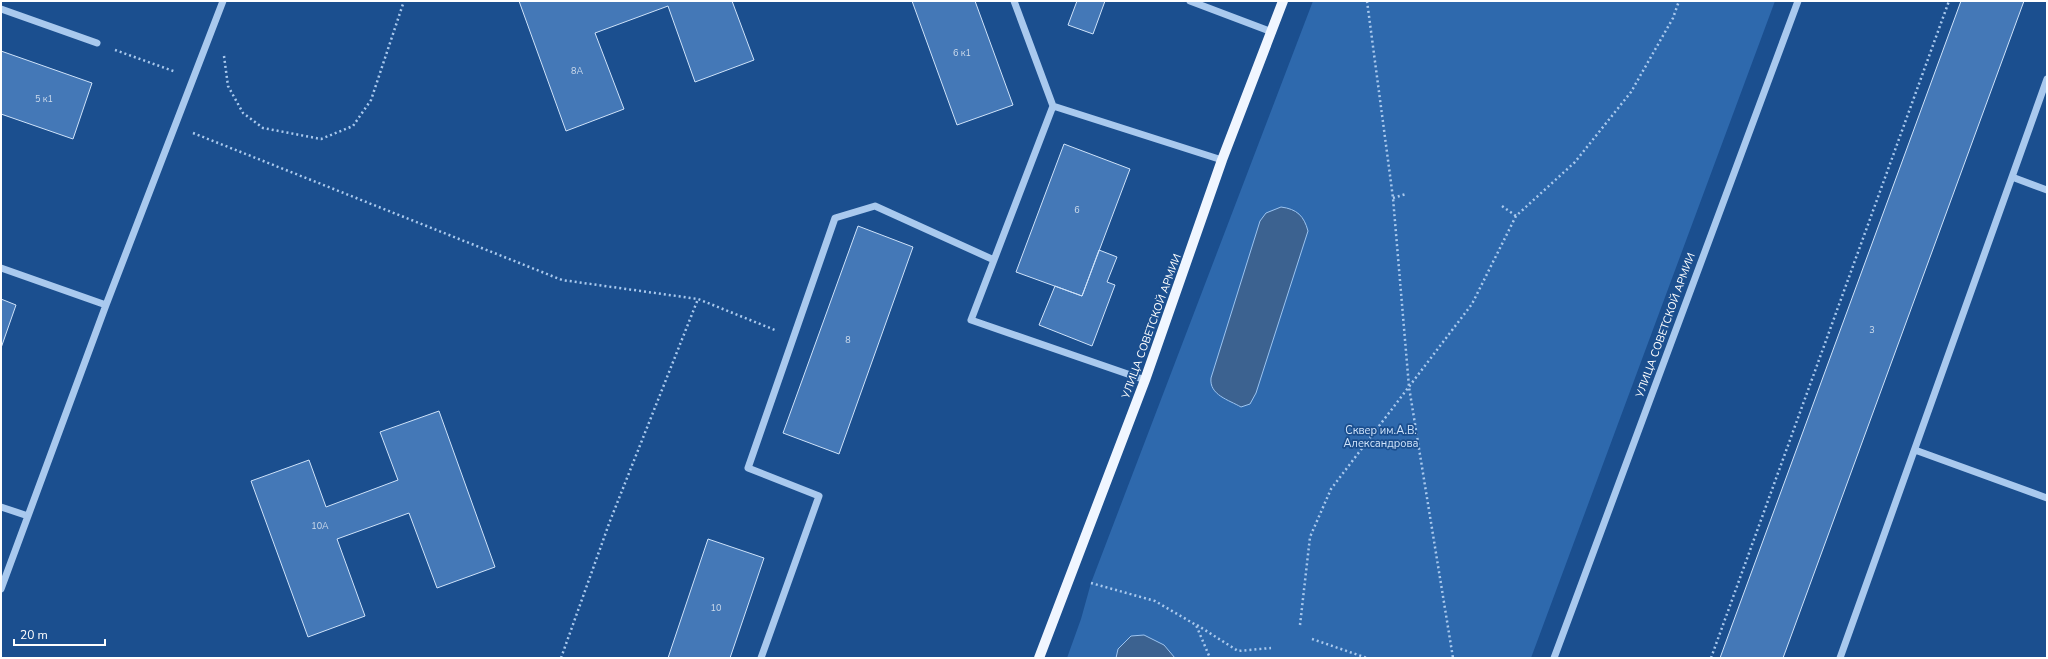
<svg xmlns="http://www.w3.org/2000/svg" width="2048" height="659" font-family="'Nunito Sans',sans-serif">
<rect width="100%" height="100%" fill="#1b4f8f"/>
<path fill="#2e69ad" d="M1313,1H1775L1531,658H1067L1081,619L1091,583Z"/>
<path fill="#3c6290" stroke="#9cc4f0" d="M1281,207C1297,209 1304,216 1308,231L1256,393L1250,404L1241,407C1229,400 1209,395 1211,378L1260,221L1266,213Z
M1144,635L1164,645L1175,658H1116L1118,649L1131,636Z"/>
<path fill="#4478b7" stroke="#cfe3fa" d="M519,1H732L754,60L695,82L668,6L595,33L624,109L566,131Z
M912,1H975L1013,105L957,125Z
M1077,1H1105L1093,34L1068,25Z
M1961,1H2024L1783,658H1720Z
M1,51L92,83L73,139L1,114Z
M1064,144L1130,169L1082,296L1016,272Z
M858,226L913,247L839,454L783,433Z
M1099,250L1117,257L1107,282L1115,285L1092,346L1039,325L1055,286L1082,296Z
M1,299L16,305L1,348Z
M439,411L495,567L437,588L409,513L337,539L365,616L308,637L251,481L309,460L326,507L398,480L380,432Z
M708,539L764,558L730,658H668Z"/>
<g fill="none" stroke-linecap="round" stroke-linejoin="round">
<path stroke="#a9c9ee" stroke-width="2.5" stroke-dasharray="2 3" stroke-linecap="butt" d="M1367,1L1393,198L1409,387L1453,658
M115,50L176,72
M224,56L228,86L243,113L263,128L321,139L353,126L371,100L404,1
M193,133L562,280L698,299L775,330
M1393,198L1406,194
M1502,206L1516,216
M1091,583L1155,601L1196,625L1210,658
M1197,625L1238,651L1271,648
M1300,625L1310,537L1331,489L1472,304L1516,216L1575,162L1631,92L1673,18L1679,1
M1312,639L1367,658
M561,658L610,521L698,299
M1711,658L1949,1"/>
<path stroke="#a9c9ee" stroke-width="7" d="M1014,1L1053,106L1222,160
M1190,1L1272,32
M1,9L97,43
M1053,106L971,320L1145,380
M2012,177L2047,190
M1,268L106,305
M1915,450L2047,498
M1,507L28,516
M1,589L106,305L223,1
M761,658L819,496L748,468L835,218L875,206L994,260
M1554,658L1798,1
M1840,658L2047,79"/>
<path stroke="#f0f6ff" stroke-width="10" d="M1039,658L1145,380L1222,160L1283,1"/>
</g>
<g text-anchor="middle" stroke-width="3.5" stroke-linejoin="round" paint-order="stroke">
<g font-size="9" fill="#d0dded">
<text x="962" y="56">6 к1</text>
<text x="577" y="74">8А</text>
<text x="44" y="102">5 к1</text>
<text x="1077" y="213">6</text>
<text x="1872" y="333">3</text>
<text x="848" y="343">8</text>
<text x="320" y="529">10А</text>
<text x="716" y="611">10</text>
</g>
<g font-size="11" fill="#fff" stroke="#1b4f8f">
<text transform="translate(1665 325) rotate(-70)" y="4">УЛИЦА СОВЕТСКОЙ АРМИИ</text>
<text transform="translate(1151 326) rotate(-70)" y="4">УЛИЦА СОВЕТСКОЙ АРМИИ</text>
</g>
<g font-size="11" fill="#cfe3fa" stroke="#1b4f8f">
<text x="1381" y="434">Сквер им.А.В.<tspan x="1381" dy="13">Александрова</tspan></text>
</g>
</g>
<rect width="2048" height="659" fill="none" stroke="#ffffff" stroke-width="4"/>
<path d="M14 639v6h91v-6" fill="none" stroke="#ffffff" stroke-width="2"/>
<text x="20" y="639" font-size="12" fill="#ffffff" stroke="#1b4f8f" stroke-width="3" paint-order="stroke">20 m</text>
</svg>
